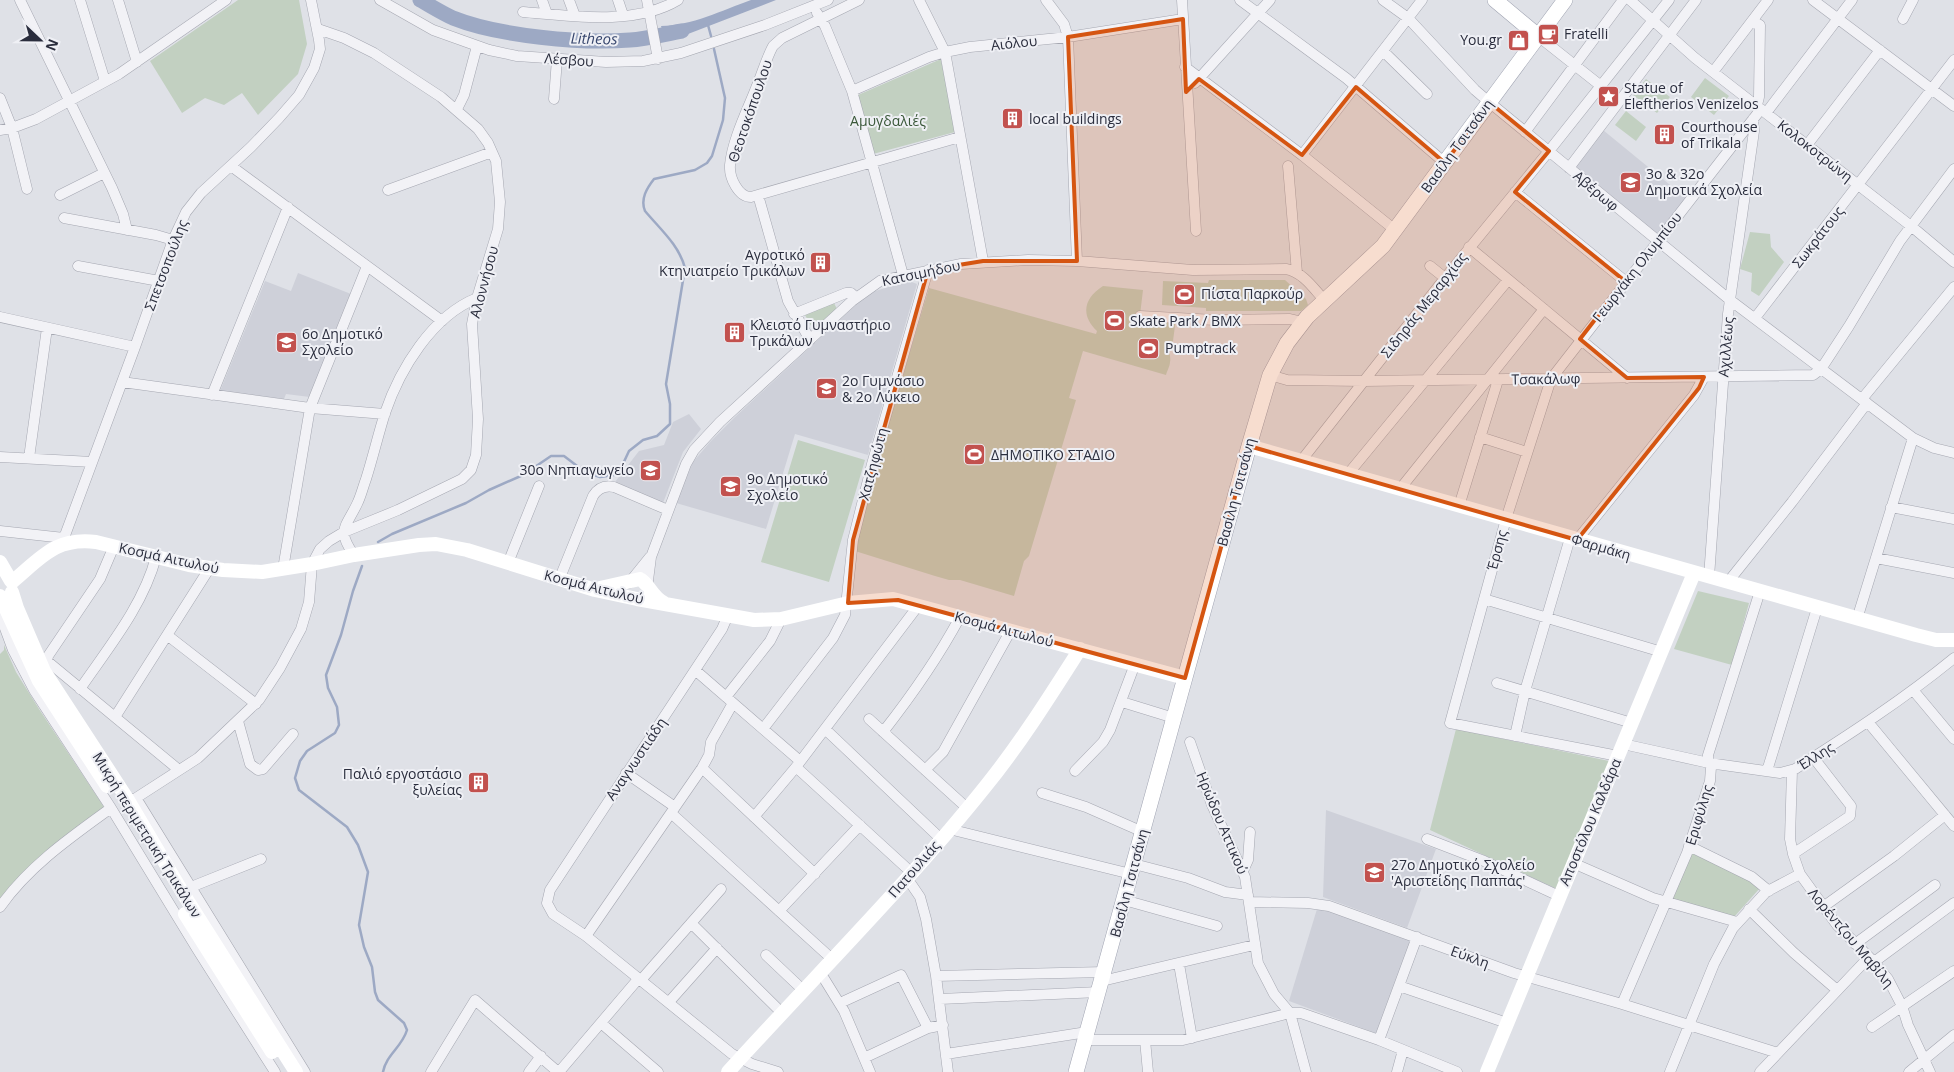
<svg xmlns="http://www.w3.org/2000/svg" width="1954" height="1072" font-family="'Open Sans',sans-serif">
<rect width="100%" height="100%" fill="#dfe1e7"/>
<path fill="#ced0d9" d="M1603,130L1686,198L1657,234L1575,167Z
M298,273L351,294L310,397L286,394L284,399L220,391L265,281L291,291Z
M909,281L917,284L868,455L795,434L766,529L676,503L693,462L710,442L735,417L863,298L872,292Z
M689,414L701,429L683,452L663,503L615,482L639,451L664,445L673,422Z
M1326,810L1436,849L1407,928L1323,897Z
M1317,909L1333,912L1412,941L1378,1034L1289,1001Z"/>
<path fill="#c2d0c1" d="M238,0H299L307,44L298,74L258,115L242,93L224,105L205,98L182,113L150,61Z
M941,59L955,132L873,154L858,95Z
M1705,78L1729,96L1714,115L1691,97Z
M1646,79L1670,97L1657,113L1633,95Z
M1626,111L1646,127L1636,141L1615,125Z
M1750,232L1770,234L1771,247L1784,262L1759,296L1751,291L1752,273L1740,269Z
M1209,280H1285L1306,299L1308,305L1301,311H1206V308L1162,305L1163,281L1208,283Z
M1103,286L1143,290L1140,315L1176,318L1173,341C1164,348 1172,353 1170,362C1170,366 1167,371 1166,375L1083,351L1069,398L1076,400L1029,556L1024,561L1014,596L960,580H949L935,576L855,551L879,456L929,288L1096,334L1097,331C1080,315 1084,298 1103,286Z
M834,303L837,309L814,331L805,315Z
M798,440L865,460L829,582L761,562Z
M1698,591L1749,603L1732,665L1674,649Z
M4,645L16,672L39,709L104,807C66,834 30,862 0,898V654L4,650Z
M1456,729L1609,761L1557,889L1430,830Z
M1693,851L1758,884L1760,888L1734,917L1671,899Z"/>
<path fill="#9da9c4" d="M751,0H776L688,34L665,39L661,26C691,26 723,10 751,0Z"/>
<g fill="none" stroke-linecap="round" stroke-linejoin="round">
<path stroke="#9da9c4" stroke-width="2.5" d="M708,25L711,36
M378,542L392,534L466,503L489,490L523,475L551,456H564L585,472L600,477L614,475L622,466L629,451L643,440L657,436L670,424V404L666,384L685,268C679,245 660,229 645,211C640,199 647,188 654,179L695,170L707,163L712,156L723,120L725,98L714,49
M362,566L353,591L341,635L326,675L328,688L337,707L339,725L335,733L307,751L300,761L295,778L299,790L347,827L358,845L368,872L359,925L364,947L372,967L375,992L378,1000L404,1023L407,1030C402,1047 386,1055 383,1072"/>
<path stroke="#9da9c4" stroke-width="15" d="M420,0C431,6 442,13 453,18C498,36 582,44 630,40C647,39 665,34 682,31"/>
<defs>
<path id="street" d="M20,0L112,188L123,214L127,230
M80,0L105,81
M118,0L137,62
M380,0L433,30L489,50L517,56L606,62L643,61L681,53L765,25L828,0
M542,0L547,14
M569,0L575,16
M618,0L623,15
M647,0L658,59
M859,0L782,38L773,46C766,59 762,74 756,88C747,111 732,141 730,165C729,177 738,197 751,197L960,137
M919,0L945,52L983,261
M1046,0L1064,24L1068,37L1077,261
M1182,0L1196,231
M1240,0L1346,78L1445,163
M1383,0L1408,18L1475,90L1489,102L1730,300L1913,438L1934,448L1954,453
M1630,0L1695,58L1911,226L1954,262
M1813,0L1954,106
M523,12C571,16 635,26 678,0
M817,13L825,26L852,91L903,275
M1903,19L1913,0
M1753,21L1760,25L1759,97L1757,105
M1538,36L1601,86
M1383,51L1427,94
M1185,67L1302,155L1395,230
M1713,72L1768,0
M1195,83L1270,0
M852,91L929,57L945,52L970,47L1068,37L1183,19
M0,98L12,128L27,189
M554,99L557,59
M457,109L464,95L477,46
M1766,113L1852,0
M0,130L12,128L36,119L119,74L226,0
M1525,132L1623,0
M1807,145L1880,50
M1302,155L1422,0
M231,166L442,321
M1288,166L1297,273
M1569,168L1696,0
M388,190L492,152
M1515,192L1625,281
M60,195L104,173
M758,195L788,301L810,340
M64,218L156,235L173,240
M1469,247L1627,378
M78,266L159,281
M1430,266L1445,278
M794,314L846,293H851L856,298
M1140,316L1215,320L1290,319L1303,322
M0,317L135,347
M1755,318L1954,60
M1270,375L1287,380L1364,381L1813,375L1821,369L1849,326L1900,241L1954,169
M122,382L310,408L385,414
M212,395L288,207
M1862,399L1954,287
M1480,437L1527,452
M0,457L92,462
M29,458L47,328
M1301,461L1445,278L1549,151L1669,0
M1348,474L1508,280
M1400,489L1544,309
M1459,506L1498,380
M1891,507L1954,519
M0,531L64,538L67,542
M64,538L135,347L173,240L186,212L201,193L251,147L279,118L299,95L314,68L320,49L319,40L311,0
M1577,540L1694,395L1704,377
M114,546L100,579L48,656L47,661L179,770
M354,555C336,530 346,527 357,504C361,496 363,487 366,479C373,457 378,435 385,413C400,369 432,316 477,298
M1876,558L1954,573
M508,563L539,486
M283,569L310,408L367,266
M1709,577L1728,314L1754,131L1753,119
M559,580L593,496C598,488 605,485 614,487L668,510
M1728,582L1792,502L1867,403
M629,583L650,557
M647,588L651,557L686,464L694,450L720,422L852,301L880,281L961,264L1028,260L1077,261L1193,270L1286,269C1303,272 1314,289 1325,301
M1484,599L1662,652
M0,615L13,650L34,690L111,808L197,949L275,1072
M728,615L722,629L550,890L547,903L553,914L586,936L732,1054L752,1064L778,1072
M1857,619L1913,438
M167,635L256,704
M695,670L800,761
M1497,683L1632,723
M80,689C108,648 143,606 156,557
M1913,690L1954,739
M726,697L770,641L781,619
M1122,702L1174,718
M115,717L209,569
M869,719L967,808
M238,721L250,764L258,770L263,769L293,734
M1868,722L1954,826
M763,729L833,638L845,615L853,540L872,464L928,270
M825,729L941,839
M883,732C912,695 938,658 960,617
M1515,736L1525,691L1570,538
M1190,742L1212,805L1245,877L1258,963L1274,994L1290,1013L1306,1072
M1623,744L1709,763L1780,773L1795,769C1850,734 1904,699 1954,658
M1618,756L1450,723L1506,519L1551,379L1761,109
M796,767L912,873
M702,768L815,874
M925,770L943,752L1011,630
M1792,770L1790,839L1793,854L1800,874L1837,925L1874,962L1888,979L1902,1006L1908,1025L1930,1072
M1075,771L1103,742L1110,730L1135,664
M1767,771L1817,608
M626,773L675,807
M1042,793L1086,807L1143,832
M136,798L305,1072
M128,800L136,798L198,758L259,700L280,668L301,629L309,602L312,564L320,549L329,541L344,532L398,510L462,479L471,470L476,455L478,419L472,324L477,298L498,229L500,202L496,161L488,143L478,129L441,97L374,53L344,38L318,29
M671,813L832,959
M754,817L796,767L918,606
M949,829L1131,874
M1427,839L1484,861L1559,896
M1689,846L1752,877L1769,891
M1793,854L1850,816L1851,806L1813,757
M1573,863L1653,898L1737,922
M1134,864L1188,878L1225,892L1248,895
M1243,871L1248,860L1250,832
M907,878L920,897L926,919L936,976L948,1072
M196,885L261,859
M1124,900L1217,926
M1249,902L1308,903L1329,906L1514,973L1622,1004L1778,1053
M0,907C29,866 71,837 111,808
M1823,907L1894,856L1945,815
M1749,909L1794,953L1837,990
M779,911L860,825
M691,923L782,1013
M586,936L702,768L709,755L711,742L733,703
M1855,944L1935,885
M766,955L803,990
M1874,962L1954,903
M1179,964L1192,1038
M820,972L844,1011L870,1072
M936,976L1105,972
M641,980L721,889
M1102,981L1254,945
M1399,986L1507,1023
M940,999L1099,992
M669,1002L717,948
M840,1003L901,975L928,1028
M1622,1004L1687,853L1710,781L1711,767L1708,760V755L1760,591
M601,1023L658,1072
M1872,1027L1954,971
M1085,1040H1183L1290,1013H1301L1379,1040L1457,1072
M1145,1040L1148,1072
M1379,1040L1417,937
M946,1054L1087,1032
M864,1058L928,1028L943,1025
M431,1072L475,1000L558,1072
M529,1072L541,1056
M559,1072L639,978
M1397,1072L1403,1050
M1670,1072L1714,964L1733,928L1766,892L1800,874
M1760,1072L1869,957
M1909,1072L1954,1035"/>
<path id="primary" d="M1495,0L1538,36
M1076,1072L1249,446L1270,375L1287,343L1307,317L1383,246L1565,0"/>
</defs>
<use href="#street" stroke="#a5a7b1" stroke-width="11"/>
<use href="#primary" stroke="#a0a4b2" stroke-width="16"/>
<use href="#street" stroke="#f2f2f6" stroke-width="10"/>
<path stroke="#fff" stroke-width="14" d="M1249,446L1916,635L1936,640H1954
M0,562L11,581
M12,582C41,558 55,537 96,542L189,565L223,570L262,572L312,564L354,555L419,545L436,544L467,550L595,590L637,599L754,620L781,619L848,603L893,599L1185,678
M600,588L640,579C650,585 651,596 664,603
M12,592L17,608L44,671L128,800L184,895L296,1072
M0,596L39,681L107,786
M185,914L272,1052
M728,1072C814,977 905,887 985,787C1020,744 1050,696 1080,649
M1487,1072L1694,573"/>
<use href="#primary" stroke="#fff" stroke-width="15"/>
</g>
<path fill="#d55511" fill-opacity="0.2" stroke="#d55511" stroke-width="4" stroke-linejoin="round" d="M1183,19L1186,92L1199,79L1302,155L1356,87L1445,163L1489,102L1549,151L1515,192L1625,281L1580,339L1627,378L1704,377L1699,388L1577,540L1249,446L1185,678L898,600L848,603L853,540L928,270L983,261H1077L1068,37Z"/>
<defs>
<symbol id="cafe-square" viewBox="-11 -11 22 22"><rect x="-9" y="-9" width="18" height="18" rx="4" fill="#c2514e" stroke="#eff0f5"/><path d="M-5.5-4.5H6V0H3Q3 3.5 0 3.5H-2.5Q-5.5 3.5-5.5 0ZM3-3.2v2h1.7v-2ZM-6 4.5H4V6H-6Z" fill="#fff"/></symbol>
<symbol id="shop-square" viewBox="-11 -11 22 22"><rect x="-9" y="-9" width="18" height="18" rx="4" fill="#c2514e" stroke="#eff0f5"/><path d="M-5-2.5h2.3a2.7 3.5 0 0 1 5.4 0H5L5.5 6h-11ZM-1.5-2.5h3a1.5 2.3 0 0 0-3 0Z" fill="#fff"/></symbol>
<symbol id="sight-square" viewBox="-11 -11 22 22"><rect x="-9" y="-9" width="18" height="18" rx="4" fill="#c2514e" stroke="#eff0f5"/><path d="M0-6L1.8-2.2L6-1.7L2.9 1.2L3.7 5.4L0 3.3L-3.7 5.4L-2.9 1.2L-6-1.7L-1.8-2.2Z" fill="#fff"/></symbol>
<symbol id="building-square" viewBox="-11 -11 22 22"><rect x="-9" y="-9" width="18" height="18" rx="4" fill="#c2514e" stroke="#eff0f5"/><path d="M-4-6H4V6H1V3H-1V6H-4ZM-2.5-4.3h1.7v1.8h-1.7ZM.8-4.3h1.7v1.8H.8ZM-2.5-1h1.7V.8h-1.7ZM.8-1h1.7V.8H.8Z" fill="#fff"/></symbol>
<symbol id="school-square" viewBox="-11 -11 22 22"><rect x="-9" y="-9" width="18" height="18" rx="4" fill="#c2514e" stroke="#eff0f5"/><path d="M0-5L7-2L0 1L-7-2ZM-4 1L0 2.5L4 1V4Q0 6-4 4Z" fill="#fff"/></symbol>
<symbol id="stadium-square" viewBox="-11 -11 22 22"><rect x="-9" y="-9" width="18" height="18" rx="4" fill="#c2514e" stroke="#eff0f5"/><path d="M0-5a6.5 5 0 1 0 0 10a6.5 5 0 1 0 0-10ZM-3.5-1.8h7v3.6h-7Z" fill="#fff"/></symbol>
</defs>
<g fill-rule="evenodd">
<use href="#cafe-square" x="1536" y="22" width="25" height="25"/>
<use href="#shop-square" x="1506" y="28" width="25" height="25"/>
<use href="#sight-square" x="1596" y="84" width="25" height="25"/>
<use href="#building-square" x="1000" y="106" width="25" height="25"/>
<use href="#building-square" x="1652" y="122" width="25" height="25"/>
<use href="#school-square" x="1618" y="170" width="25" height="25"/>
<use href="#building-square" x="808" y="250" width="25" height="25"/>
<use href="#stadium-square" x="1172" y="282" width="25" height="25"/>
<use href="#stadium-square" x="1102" y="308" width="25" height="25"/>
<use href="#building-square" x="722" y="320" width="25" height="25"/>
<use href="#school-square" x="274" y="330" width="25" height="25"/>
<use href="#stadium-square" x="1136" y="336" width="25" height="25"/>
<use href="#school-square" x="814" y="376" width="25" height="25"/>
<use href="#stadium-square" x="962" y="442" width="25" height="25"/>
<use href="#school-square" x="638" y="458" width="25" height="25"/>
<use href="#school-square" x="718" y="474" width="25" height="25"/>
<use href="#building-square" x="466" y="770" width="25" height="25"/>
<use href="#school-square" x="1362" y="860" width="25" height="25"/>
</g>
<g text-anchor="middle" stroke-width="4" stroke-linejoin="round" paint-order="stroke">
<g font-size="14" fill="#2a2d3d" stroke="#eff0f5" text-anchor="start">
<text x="1564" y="39">Fratelli</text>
<text x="1502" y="45" text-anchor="end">You.gr</text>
<text x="1624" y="93">Statue of<tspan x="1624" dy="16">Eleftherios Venizelos</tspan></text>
<text x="1029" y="124">local buildings</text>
<text x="1681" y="132">Courthouse<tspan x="1681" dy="16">of Trikala</tspan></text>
<text x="1646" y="179">3ο &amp; 32ο<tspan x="1646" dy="16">Δημοτικά Σχολεία</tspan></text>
<text x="805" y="260" text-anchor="end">Αγροτικό<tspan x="805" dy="16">Κτηνιατρείο Τρικάλων</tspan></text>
<text x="1201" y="299">Πίστα Παρκούρ</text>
<text x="1130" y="326">Skate Park / BMX</text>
<text x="750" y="330">Κλειστό Γυμναστήριο<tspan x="750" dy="16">Τρικάλων</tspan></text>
<text x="302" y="339">6ο Δημοτικό<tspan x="302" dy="16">Σχολείο</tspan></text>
<text x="1165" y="353">Pumptrack</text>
<text x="842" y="386">2ο Γυμνάσιο<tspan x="842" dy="16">&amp; 2ο Λύκειο</tspan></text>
<text x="991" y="460">ΔΗΜΟΤΙΚΟ ΣΤΑΔΙΟ</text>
<text x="634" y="475" text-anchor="end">30ο Νηπιαγωγείο</text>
<text x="747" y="484">9ο Δημοτικό<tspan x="747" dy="16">Σχολείο</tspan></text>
<text x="462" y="779" text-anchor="end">Παλιό εργοστάσιο<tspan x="462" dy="16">ξυλείας</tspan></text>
<text x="1391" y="870">27ο Δημοτικό Σχολείο<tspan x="1391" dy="16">'Αριστείδης Παππάς'</tspan></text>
</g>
<g font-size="14" fill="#2a2d3d" stroke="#eff0f5">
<text transform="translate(1014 43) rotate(-6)" y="5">Αιόλου</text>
<text transform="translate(569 60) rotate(4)" y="5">Λέσβου</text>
<text transform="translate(750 111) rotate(-71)" y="5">Θεοτοκόπουλου</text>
<text transform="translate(1457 146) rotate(-54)" y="5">Βασίλη Τσιτσάνη</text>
<text transform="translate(1815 151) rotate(38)" y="5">Κολοκοτρώνη</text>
<text transform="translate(1596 191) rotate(40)" y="5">Αβέρωφ</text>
<text transform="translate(1818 237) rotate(-52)" y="5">Σωκράτους</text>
<text transform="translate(166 265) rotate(-69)" y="5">Σπετσοπούλης</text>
<text transform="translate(1637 267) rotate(-52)" y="5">Γεωργάκη Ολυμπίου</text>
<text transform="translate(921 273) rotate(-12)" y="5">Κατσιμήδου</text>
<text transform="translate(484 282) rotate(-75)" y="5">Αλοννήσου</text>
<text transform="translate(1424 305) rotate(-52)" y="5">Σιδηράς Μεραρχίας</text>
<text transform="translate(1726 347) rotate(-85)" y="5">Αχιλλέως</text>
<text transform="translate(1546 379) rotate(-1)" y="5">Τσακάλωφ</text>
<text transform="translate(873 464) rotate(-75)" y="5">Χατζηφώτη</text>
<text transform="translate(1236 492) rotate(-75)" y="5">Βασίλη Τσιτσάνη</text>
<text transform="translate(1601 547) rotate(16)" y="5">Φαρμάκη</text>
<text transform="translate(1497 550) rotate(-75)" y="5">Έρσης</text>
<text transform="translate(169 558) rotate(12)" y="5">Κοσμά Αιτωλού</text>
<text transform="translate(594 587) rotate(14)" y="5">Κοσμά Αιτωλού</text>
<text transform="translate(1004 629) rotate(15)" y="5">Κοσμά Αιτωλού</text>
<text transform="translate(1816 756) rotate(-32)" y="5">Έλλης</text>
<text transform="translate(636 759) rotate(-56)" y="5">Αναγνωστιάδη</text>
<text transform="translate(1699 815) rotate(-73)" y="5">Εριφύλης</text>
<text transform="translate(1590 822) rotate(-67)" y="5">Αποστόλου Καλδάρα</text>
<text transform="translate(1222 823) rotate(67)" y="5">Ηρώδου Αττικού</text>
<text transform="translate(147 835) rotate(58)" y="5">Μικρή περιμετρική Τρικάλων</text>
<text transform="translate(914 869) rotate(-49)" y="5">Πατουλιάς</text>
<text transform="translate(1129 883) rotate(-75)" y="5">Βασίλη Τσιτσάνη</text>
<text transform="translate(1851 938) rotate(50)" y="5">Λορέντζου Μαβίλη</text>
<text transform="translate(1470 957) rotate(20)" y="5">Εύκλη</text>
</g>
<g font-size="14" fill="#395738" stroke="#eff0f5">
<text x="888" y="126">Αμυγδαλιές</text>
</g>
<g font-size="15" font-style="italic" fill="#37466d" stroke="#eff0f5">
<text transform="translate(594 39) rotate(1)" y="5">Litheos</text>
</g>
</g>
<g transform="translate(40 40) rotate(112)" stroke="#eff0f5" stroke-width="4" paint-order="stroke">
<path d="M0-4L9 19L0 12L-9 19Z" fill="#2a2d3d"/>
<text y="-8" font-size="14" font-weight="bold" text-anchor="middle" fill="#2a2d3d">N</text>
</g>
</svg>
